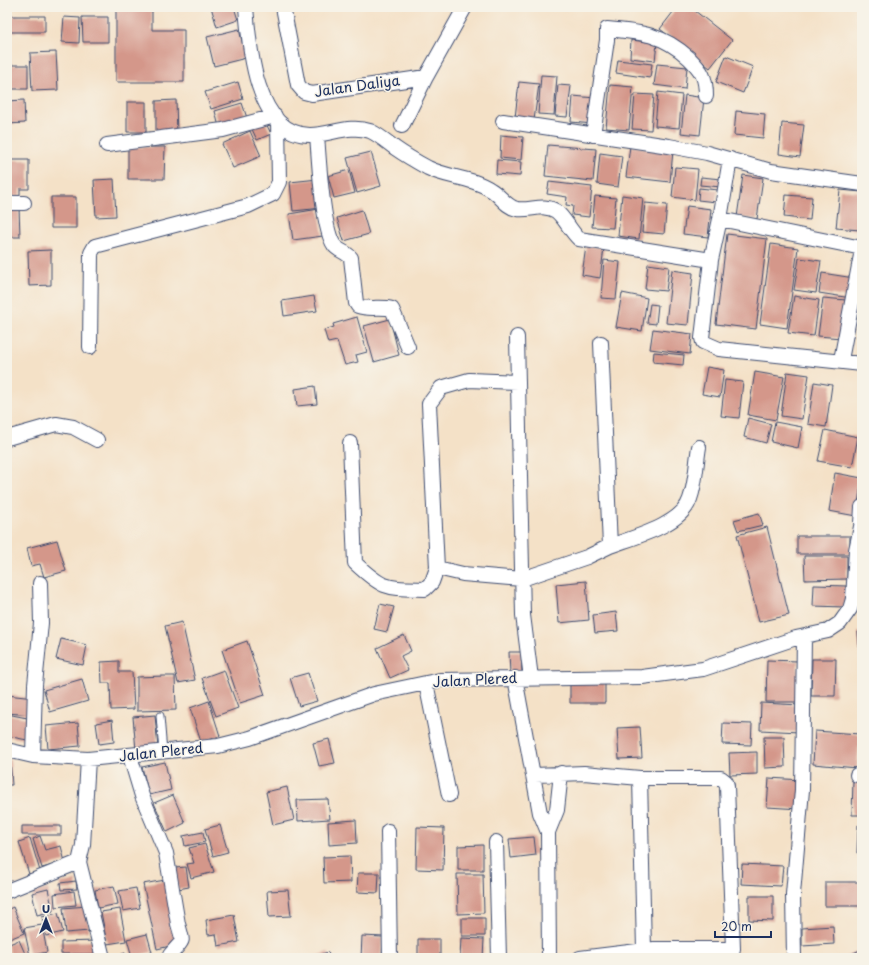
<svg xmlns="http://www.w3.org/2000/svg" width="869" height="965" font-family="'Playpen Sans',sans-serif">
<rect width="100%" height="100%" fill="#f7f3e8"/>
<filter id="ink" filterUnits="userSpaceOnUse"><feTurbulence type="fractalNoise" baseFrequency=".025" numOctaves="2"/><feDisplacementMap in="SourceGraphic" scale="8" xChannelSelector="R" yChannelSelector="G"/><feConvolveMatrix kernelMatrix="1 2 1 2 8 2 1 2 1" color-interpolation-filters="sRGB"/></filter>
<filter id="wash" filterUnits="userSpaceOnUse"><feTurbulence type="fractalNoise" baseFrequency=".012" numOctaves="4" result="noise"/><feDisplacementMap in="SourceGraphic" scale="16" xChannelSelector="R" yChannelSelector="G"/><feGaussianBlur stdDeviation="0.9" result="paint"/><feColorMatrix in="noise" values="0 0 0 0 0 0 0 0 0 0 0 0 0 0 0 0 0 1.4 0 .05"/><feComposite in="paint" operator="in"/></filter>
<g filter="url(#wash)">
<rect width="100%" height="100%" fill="#f4e1c7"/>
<g id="blocks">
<path fill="#d4978a" d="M116,7H152V30H184V82H116Z
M211,7H234L238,20L217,27Z
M677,7H690L732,40L710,68L660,29Z
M7,16H45V32H7Z
M64,17L80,18L79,43L62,42Z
M82,17H108V42H83Z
M239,29L246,58L214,66L207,37Z
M631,40L657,43L655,61L630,58Z
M56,52L58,90L32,91L30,53Z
M726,56L753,67L743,93L716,82Z
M618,60L652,64L650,78L616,73Z
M657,64L687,67L685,89L654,85Z
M8,65H28V89H8Z
M541,75L557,76L554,115L538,114Z
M238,82L243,99L211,109L205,92Z
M519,82L539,84L534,120L515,118Z
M558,85L571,86L567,117L555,116Z
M610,85L633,87L629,130L606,128Z
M658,92L682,95L679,128L655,126Z
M635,94L654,95L651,130L632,129Z
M685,95L704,98L700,135L681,133Z
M573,96L595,98L593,124L571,122Z
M24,100L25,123L7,124V101Z
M176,100L177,134H156V101Z
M127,102H146V132H127Z
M242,103L247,118L219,127L215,111Z
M736,111L765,114L763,138L734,135Z
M265,121L271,134L257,140L251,127Z
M782,123L804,125L800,157L779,154Z
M250,131L261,156L233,168L222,144Z
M501,135L523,137L521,160L500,158Z
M548,145L596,149L593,181L545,176Z
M630,146L673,151L670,182L626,177Z
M128,147H165L164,179H128Z
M371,152L381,186L357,193L347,158Z
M600,153L622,156L618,187L597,184Z
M7,160H29V189H20V196L7,197Z
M497,160L521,162L520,176L496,174Z
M675,167L698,169L695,200L672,197Z
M349,170L355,193L334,198L328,176Z
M743,175L763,178L757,219L737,217Z
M701,177L721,179V187L700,185Z
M114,179L116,216L96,217L94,180Z
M318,179L322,208L293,211L290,182Z
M549,182L592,187L589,217L572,215L573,206L566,205L567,197L547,194Z
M699,188L718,190L716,202L698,200Z
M840,190L862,192L860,230L836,228Z
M622,195L643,198L639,239L618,236Z
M786,195L812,197L810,220L784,217Z
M595,196L616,198L613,228L592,227Z
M51,197H76V228H51Z
M645,203L667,205L664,234L642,232Z
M687,206L711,209L708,237L683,234Z
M19,207L20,237H7V208Z
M319,209L323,236L293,240L289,214Z
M362,210L369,234L344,241L337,218Z
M727,234L767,239L756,329L716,324Z
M771,244L798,248L787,328L760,324Z
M586,246L604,248L600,278L582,275Z
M51,250V285L29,286L28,251Z
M799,258L821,261L816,293L794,290Z
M604,260L620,262L616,299L601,298Z
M648,264L669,267L666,291L645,289Z
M672,270L693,273L688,325L666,323Z
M822,273L854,278L851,298L819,293Z
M622,293L647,298L642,331L616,327Z
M314,296L317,311L284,316L282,301Z
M794,296L819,300L814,336L788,333Z
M823,298L846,300L841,338L818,336Z
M650,304L658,305L656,324L647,323Z
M357,317L367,352L356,355L358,362L345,365L337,341L328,343L324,330L334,327L333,324Z
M390,319L399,355L374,362L364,326Z
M653,329L692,334L690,354L650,349Z
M654,352L684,355L683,365L653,362Z
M707,367L724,370L720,397L702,394Z
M755,372L784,377L776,420L748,415Z
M787,372L809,375L802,419L781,416Z
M725,380L743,382L739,418L721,416Z
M814,382L832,385L826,427L808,424Z
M315,386L317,404L297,406L295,389Z
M748,418L771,424L766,443L744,437Z
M775,422L802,427L798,448L771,442Z
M825,430L858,437L852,467L818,461Z
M835,473L862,478L856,516L829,511Z
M759,513L763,525L738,531L734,520Z
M767,527L789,615L759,622L737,535Z
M797,536H850V554H797Z
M57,540L66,571L44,577L40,564L31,566L27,548Z
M804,556H847V579L805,580Z
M586,581L589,620L559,623L556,584Z
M814,585L846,586L845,607L813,606Z
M380,604L394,607L387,632L374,629Z
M616,612L618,631L595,633L593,615Z
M182,622L195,680L178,683L165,626Z
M862,631V658H860L858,632Z
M404,635L411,651L401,656L408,670L390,678L377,648Z
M61,639L87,645L83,665L56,659Z
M247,641L265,695L240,703L222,650Z
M509,652H521L522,673L510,674Z
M812,659H836L835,696H811Z
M767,660L798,661L797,702H766Z
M119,661V672H132L134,709L111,710L110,683H102L101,662Z
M224,670L238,708L216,716L202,678Z
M308,673L317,701L299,706L290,678Z
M164,676H175L176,710L137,711V677Z
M82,679L88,701L50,712L44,690Z
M570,681H605V703H570Z
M859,683H862V704H861Z
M7,695L34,698L32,715L7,713Z
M209,701L220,736L201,742L190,708Z
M761,703L800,705L799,732L760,730Z
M7,714L32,719L27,740L7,736Z
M155,715L158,748L136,750L133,717Z
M112,720L114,742L99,744L96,723Z
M78,723L80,746L48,749L46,726Z
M723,723L752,724L751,745L722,744Z
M640,727L642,758L619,759L617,728Z
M815,731L860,734L857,768L813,764Z
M764,737H784L785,767L765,768Z
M329,739L335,763L319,766L313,743Z
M757,752V774L730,775L729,753Z
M7,760H10L12,785H7Z
M165,762L171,790L149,795L142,767Z
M769,778L802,780L800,809L767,807Z
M853,780L862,781V815H852Z
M287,787L294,820L273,825L266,792Z
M173,795L185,823L167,832L154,803Z
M328,799L330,819L298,821L297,800Z
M356,820L357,843L329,845L328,822Z
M220,825L228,852L213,856L205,829Z
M858,825L862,826V853H857Z
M22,826H61V835H22Z
M417,827L444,828L443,870L416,869Z
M203,832L205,842L185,846L183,836Z
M40,836L45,850L61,846L65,862L42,868L33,839Z
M534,837L536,855L511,858L509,839Z
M30,838L40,871L29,874L19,842Z
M205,844L214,872L191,878L187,864L194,863L189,848Z
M483,845V870H458V846Z
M350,856L351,882L324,883L323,857Z
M742,864L783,866L781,886L741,884Z
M186,867L189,887L178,889L175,868Z
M358,873H379L378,893L357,892Z
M457,874H483L484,913L458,914Z
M165,880L179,944L157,949L143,884Z
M76,881L77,889L61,890L60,883Z
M825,882H862V906H825Z
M114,886L118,904L98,908L95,890Z
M136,888L140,908L123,911L119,891Z
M48,889L53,911L37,915L32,893Z
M288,890L291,916L269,917L267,891Z
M74,891L76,905L55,907L54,894Z
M749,896H773V921L749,920Z
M87,906L89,931L66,933L63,908Z
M13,907L24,933L7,940V910Z
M120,909L126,941L107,944L101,912Z
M58,913L63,932L46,936L42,917Z
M234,915L239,942L218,946L216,934L208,935L206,920Z
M462,918H485V936H462Z
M42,925L47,952L30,956L24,928Z
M833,926L834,944L802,946V928Z
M147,934L152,952L132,957L127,939Z
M362,936L383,937L382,958H361Z
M461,938L484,939L483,958H460Z
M418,939H440V958H418Z
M19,940L27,958H12L7,945Z
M96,941V954H61V942Z
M862,949V958H843Z
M328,952L330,958H310Z
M125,953L127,958H112Z"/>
</g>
</g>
<g filter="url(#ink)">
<use href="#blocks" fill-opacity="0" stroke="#3c4a6e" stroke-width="1"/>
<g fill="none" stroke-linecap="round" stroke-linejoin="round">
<defs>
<path id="lane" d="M160,716L163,752"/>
<path id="street" d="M246,7C249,47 256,135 310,135C330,135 350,124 370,131C379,135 387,142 395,148C405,155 417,162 428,168C448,178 472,177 491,190C500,195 506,207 517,209C531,211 543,203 556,211C565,218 570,231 579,239L711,260
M283,7L298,85L304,92L312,94L426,77
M503,121L669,146L707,153L771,171L862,184
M402,126L426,77L465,7
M317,135C319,159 322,228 334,245C338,251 347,252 351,258L356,303L358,306C369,310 381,306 392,309L408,347
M593,135L607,40V29C641,32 663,34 689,58C702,71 706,77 706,96
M107,145L223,130L275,116
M730,159L720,219L711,260L702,338L703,342L719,349L862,364
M7,203H24
M720,219L862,248
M517,337L523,615L531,678
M90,347L91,253L95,246L248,206L273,194L279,182L278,121
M841,360L862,250
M7,438L56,424L73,427L97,440
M350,443L355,563C384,590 386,588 425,589L432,582L437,568L463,574L522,579L587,557L610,546L601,343
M861,523L862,507
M610,546C634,537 682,525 690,499C696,483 696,464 699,447
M437,568L429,404L441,388L469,380L518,382
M515,678L540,813L548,832L549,958
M426,683L449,795
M7,750L33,756L88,759L218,746L250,738L374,694L440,680L642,677L703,669L796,638L828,631L840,623L850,609L853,599L856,550L862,522
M33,756L35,685L41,623L40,583
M130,756L142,796L166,853L178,924C184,945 184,938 170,955V958
M535,775L584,773L640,778H721L726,782L727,786L733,949H654L580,958
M857,775H862
M640,778L644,950
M388,831L390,958
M548,832L557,810L561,773
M496,842L499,958
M79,862L103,958
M7,891L79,862L83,845L88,759
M794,958L793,894L802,790L804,637"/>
</defs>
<use href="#lane" stroke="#3c4a6e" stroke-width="9"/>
<use href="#street" stroke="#3c4a6e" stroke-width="16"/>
<use href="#lane" stroke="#fff" stroke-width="7"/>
<use href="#street" stroke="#fff" stroke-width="14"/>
</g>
</g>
<g text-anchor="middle" stroke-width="3" stroke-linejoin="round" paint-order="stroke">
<g font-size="14" fill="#1b2f5e" stroke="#f7f3e8">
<text transform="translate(357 86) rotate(-8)" y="5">Jalan Daliya</text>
<text transform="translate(475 680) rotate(-3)" y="5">Jalan Plered</text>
<text transform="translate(161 752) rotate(-6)" y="5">Jalan Plered</text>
</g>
</g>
<rect width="869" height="965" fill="none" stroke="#f7f3e8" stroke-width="24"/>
<g transform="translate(46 919)" stroke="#f7f3e8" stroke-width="3" paint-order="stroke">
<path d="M0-3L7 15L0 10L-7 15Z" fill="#1b2f5e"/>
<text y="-6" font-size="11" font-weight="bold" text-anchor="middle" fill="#1b2f5e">U</text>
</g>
<path d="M715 931v6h56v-6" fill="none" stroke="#1b2f5e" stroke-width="2"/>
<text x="721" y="931" font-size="12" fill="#1b2f5e" stroke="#f7f3e8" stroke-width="3" paint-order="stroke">20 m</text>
</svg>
